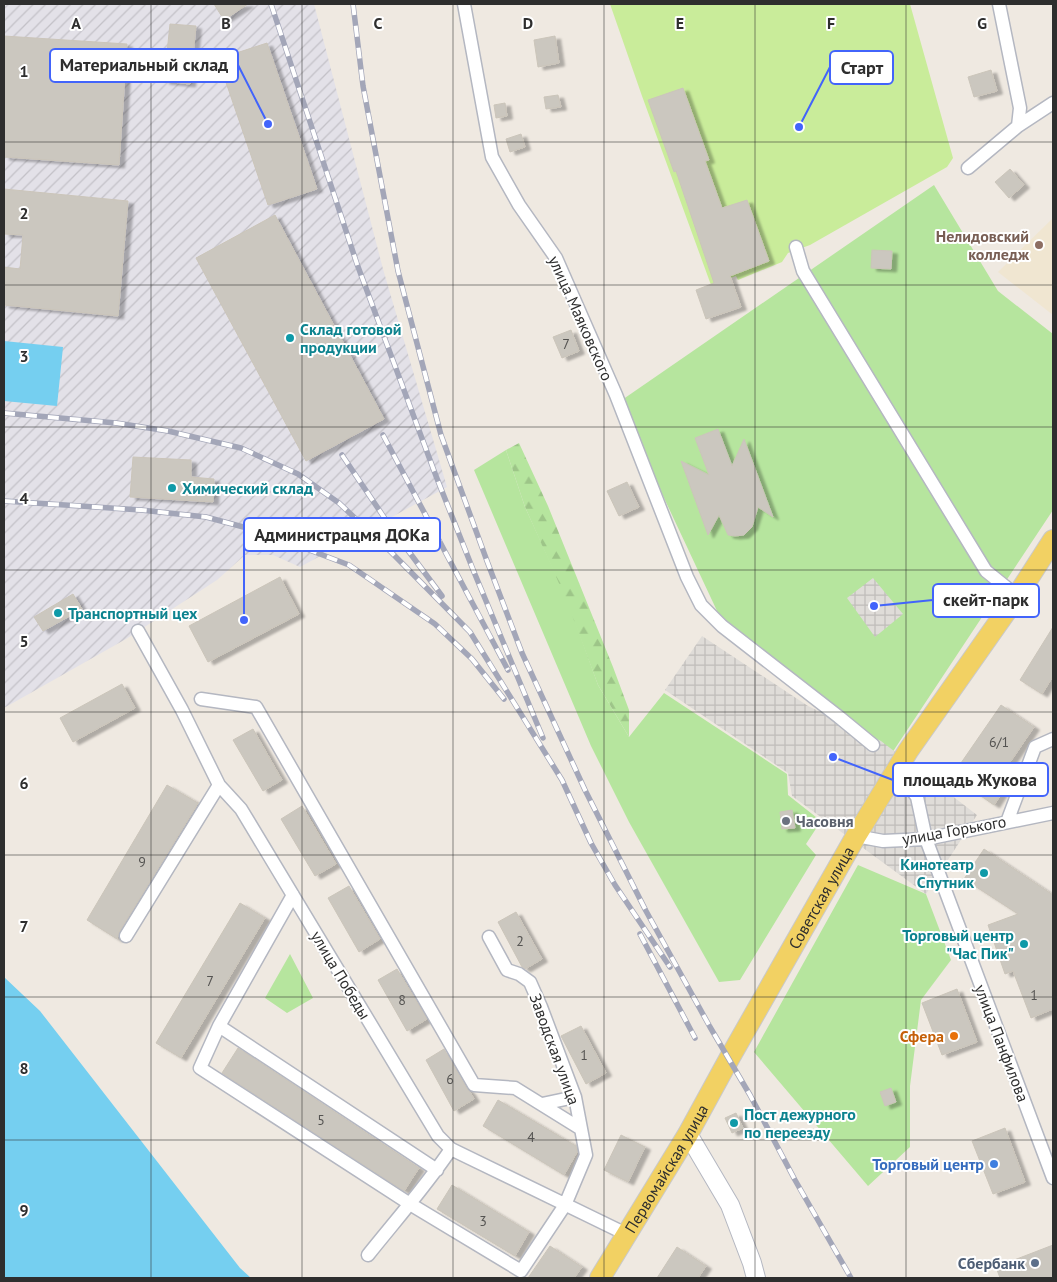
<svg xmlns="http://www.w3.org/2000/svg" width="1057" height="1282" font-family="'PT Sans',sans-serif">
<defs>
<pattern id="industrial-furrows" width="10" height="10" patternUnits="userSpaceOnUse" patternTransform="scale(1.25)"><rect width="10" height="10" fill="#e3e1e8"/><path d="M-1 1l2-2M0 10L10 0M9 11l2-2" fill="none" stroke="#c3c1c7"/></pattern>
<pattern id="forest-firs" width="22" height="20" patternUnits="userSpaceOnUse" patternTransform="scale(1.25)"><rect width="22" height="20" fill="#b6e59e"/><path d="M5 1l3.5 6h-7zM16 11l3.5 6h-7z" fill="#9dc588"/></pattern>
<pattern id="plaza-grid" width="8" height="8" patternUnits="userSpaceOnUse" patternTransform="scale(1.25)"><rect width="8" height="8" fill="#dfdcd8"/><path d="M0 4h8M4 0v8" fill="none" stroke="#c0bdba"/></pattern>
<filter id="shadow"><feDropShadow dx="5.5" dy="3" stdDeviation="1" flood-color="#0004"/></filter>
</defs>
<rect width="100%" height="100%" fill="#efe9e1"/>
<path fill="url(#industrial-furrows)" d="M4,4H314L383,269L447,487L300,567L273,555H245L217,580L126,639L4,708Z"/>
<path fill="#f0e6d1" d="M1053,218V315L998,272Z"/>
<path fill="#b6e59e" d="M934,185L998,291L1053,334V510L888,759L718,613L619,402Z
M506,450L525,507L567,599L598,685L629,737L664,693L787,774L788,795L821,821L806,844L816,855L740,980L719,982L629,822L591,746L474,470Z
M858,865L926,894L951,960L921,1000L910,1086V1147L868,1186L754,1052Z
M290,954L313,998L287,1013L265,998Z"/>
<path fill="url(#forest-firs)" d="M519,443L548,506L613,667L629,710V737L598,685L566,599L525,507L506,450Z"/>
<path fill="#c9ec9a" d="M610,4H910L953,158L947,167L810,245L788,253L782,262L738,280L736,276L711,285L642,96Z"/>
<path fill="url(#plaza-grid)" d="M873,578L903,614L875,637L847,598Z
M702,636L808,706L881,741L977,815L926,894L792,796L788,773L665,690Z"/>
<path fill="#75cff0" d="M4,341L63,347L57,406L4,401Z
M4,977L40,1011L240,1268L251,1278H4Z"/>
<path fill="#cbc7bf" stroke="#cbc5ba" filter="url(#shadow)" d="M214,4H248L224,20Z
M170,24L196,26L190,84L164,81Z
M4,36L127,44L119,165L4,157Z
M555,36L559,63L538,67L534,40Z
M267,43L317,189L268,205L218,59Z
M991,70L997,91L974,97L968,77Z
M683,88L709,160L705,161L722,208L747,200L769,261L730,276L741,307L706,319L696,290L714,283L676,171L674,172L648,100Z
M558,95L561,107L546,109L544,97Z
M505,103L507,116L496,118L494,105Z
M521,134L525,147L510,152L506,139Z
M1010,169L1024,185L1009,198L995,182Z
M4,189L128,201L118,316L4,305V267L20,269L23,235L4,234Z
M275,215L384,419L306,461L196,258Z
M872,250L892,251L891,269L871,268Z
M571,330L579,351L562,358L553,337Z
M718,429L732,466L744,439L773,517L758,507L752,527L744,535L735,536L728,535L719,515L708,535L681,461L709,475L695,438Z
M133,457L191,460V477L214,479L213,502L130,497Z
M627,482L639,507L619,516L607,491Z
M280,577L299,614L208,662L189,626Z
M73,594L82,609L43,631L34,617Z
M1053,627V676L1042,694L1020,680Z
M122,684L135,708L73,742L60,718Z
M1001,705L1034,727L1004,771L1018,768L994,805L952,776Z
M253,729L282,780L263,791L233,740Z
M167,785L198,803L119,932L117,939L87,920Z
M302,806L336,864L315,876L281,819Z
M792,810L795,828L782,829L780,812Z
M984,849L1053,895V1009L1031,1018L1013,971L1005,974L988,925L1018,914L964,879Z
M349,886L380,939L359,952L328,898Z
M240,903L265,918L181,1058L156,1043Z
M516,912L542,959L525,969L522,967L498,922Z
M397,969L427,1019L407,1031L378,980Z
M957,989L977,1042L942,1055L922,1003Z
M581,1026L606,1073L586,1084L561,1036Z
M238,1048L419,1168L404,1191L222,1073Z
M444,1049L467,1089L470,1092L474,1099L454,1111L426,1060Z
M891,1088L896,1102L885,1106L880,1092Z
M498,1100L576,1146L577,1152L564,1175L483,1126Z
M736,1113L743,1128L732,1133L725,1118Z
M1005,1128L1025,1182L993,1194L972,1141Z
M621,1135L645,1147L628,1182L604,1170Z
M452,1185L529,1232L515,1256L437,1209Z
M1053,1245V1278H1000L996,1267Z
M550,1246L582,1267L574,1278H528Z
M677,1247L706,1266L698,1278H657Z"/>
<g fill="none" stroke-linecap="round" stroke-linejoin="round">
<defs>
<path id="street" d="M464,4L492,157L519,205L556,258L616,395L687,577L701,605L722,626L839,717L873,745
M999,4L1020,108L1018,126
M968,168L1018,126L1053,103
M796,247L803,271L814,289L986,571L1017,596
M138,631L182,710L219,785L241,809L438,1136L451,1149L626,1234
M201,699L256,707L474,1085L515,1088L581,1129
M897,770L917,797L926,839L1053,1178
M1007,822L1035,747L1053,739
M856,836L883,841L926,839L1053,813
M126,936L219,785
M219,1026L293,895
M542,1104L575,1097
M437,1170L219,1026L200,1068L410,1204L521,1271L565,1205L586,1155L575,1097L541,1007L530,982L519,974L507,970L489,937
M368,1255C396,1220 426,1186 451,1149"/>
<path id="secondary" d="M688,1134L730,1205L752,1263L756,1278"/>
<g id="primary">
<path id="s1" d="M600,1278L688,1134L729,1059L856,836L908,751L1017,596L1053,540"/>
</g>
</defs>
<use href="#street" stroke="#b4b7c1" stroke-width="15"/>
<use href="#secondary" stroke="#b4b7c1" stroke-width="20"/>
<use href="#primary" stroke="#c9c9c9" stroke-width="22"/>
<use href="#street" stroke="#fff" stroke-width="12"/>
<use href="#secondary" stroke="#fff" stroke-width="18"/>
<use href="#primary" stroke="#f2d163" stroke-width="20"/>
<defs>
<path id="rail" d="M271,4L357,264L436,476L474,572L543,738
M353,4L363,86L398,271L441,435L487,561L522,653L585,790L646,911L710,1027L750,1095L795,1180L851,1278
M4,413L116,423L168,431L241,448L298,474L339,503L391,552L470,632L562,780L591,843L615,885L670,967
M383,435L508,670
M342,455L392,529L442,596
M4,501L141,510L206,517L262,532L349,565L435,624L472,659L504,699
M640,934L695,1038"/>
</defs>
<use href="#rail" stroke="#a3a6b8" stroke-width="5.5"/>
<use href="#rail" stroke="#fff" stroke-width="4" stroke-dasharray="11" stroke-linecap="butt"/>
</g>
<path fill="none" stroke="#2e2e2e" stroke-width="1" stroke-opacity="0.55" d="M151,4V1278M302,4V1278M453,4V1278M604,4V1278M755,4V1278M906,4V1278M4,142H1053M4,285H1053M4,427H1053M4,570H1053M4,712H1053M4,855H1053M4,997H1053M4,1140H1053"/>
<circle fill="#8d6e63" stroke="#fff" stroke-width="2" cx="1039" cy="245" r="5"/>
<g fill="#0f9aa8" stroke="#fff" stroke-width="2">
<circle cx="290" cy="338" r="5"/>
<circle cx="172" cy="488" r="5"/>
<circle cx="58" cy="613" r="5"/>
<circle cx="984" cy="873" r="5"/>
<circle cx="1024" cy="944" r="5"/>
<circle cx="734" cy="1123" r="5"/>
</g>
<circle fill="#6b7280" stroke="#fff" stroke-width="2" cx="786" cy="821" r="5"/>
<circle fill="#e8710a" stroke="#fff" stroke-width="2" cx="954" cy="1036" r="5"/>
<circle fill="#3f7fe0" stroke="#fff" stroke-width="2" cx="994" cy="1164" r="5"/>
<circle fill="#5c6f8a" stroke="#fff" stroke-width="2" cx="1035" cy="1263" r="5"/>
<g text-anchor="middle" stroke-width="4" stroke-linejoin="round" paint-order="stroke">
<g font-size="14" fill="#555452">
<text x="566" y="349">7</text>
<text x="999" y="747">6/1</text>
<text x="142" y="867">9</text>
<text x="520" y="946">2</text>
<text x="210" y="986">7</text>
<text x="1034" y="1000">1</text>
<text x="402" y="1005">8</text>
<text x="584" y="1060">1</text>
<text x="450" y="1084">6</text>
<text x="321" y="1125">5</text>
<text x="531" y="1142">4</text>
<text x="483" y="1226">3</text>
</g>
<g font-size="16" font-weight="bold" fill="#785e54" stroke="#fff" text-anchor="end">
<text x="1029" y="242">Нелидовский<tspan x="1029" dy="18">колледж</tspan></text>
</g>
<g font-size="16" fill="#2e2e2e" stroke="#fff">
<text transform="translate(581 318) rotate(66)" y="6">улица Маяковского</text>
<text transform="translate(954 830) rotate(-10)" y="6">улица Горького</text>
<text dy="6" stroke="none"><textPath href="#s1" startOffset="440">Советская улица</textPath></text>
<text transform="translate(341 975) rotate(59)" y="6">улица Победы</text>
<text transform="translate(1002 1043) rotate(69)" y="6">улица Панфилова</text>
<text transform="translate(555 1049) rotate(70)" y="6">Заводская улица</text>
<text dy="6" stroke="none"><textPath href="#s1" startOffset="128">Первомайская улица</textPath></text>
</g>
<g font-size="16" font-weight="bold" fill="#0d838f" stroke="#fff" text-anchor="start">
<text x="300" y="335">Склад готовой<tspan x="300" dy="18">продукции</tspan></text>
<text x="182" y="494">Химический склад</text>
<text x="68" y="619">Транспортный цех</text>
<text x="974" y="870" text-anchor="end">Кинотеатр<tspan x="974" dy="18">Спутник</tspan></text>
<text x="1014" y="941" text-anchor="end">Торговый центр<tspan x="1014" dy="18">"Час Пик"</tspan></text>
<text x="744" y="1120">Пост дежурного<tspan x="744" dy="18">по переезду</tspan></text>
</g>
<g font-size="16" font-weight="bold" fill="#5b616d" stroke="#fff" text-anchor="start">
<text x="796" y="827">Часовня</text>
</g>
<g font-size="16" font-weight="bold" fill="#c56008" stroke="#fff" text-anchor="end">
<text x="944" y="1042">Сфера</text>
</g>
<g font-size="16" font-weight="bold" fill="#366cbe" stroke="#fff" text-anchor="end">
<text x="984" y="1170">Торговый центр</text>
</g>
<g font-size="16" font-weight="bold" fill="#4e5e75" stroke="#fff" text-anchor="end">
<text x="1025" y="1269">Сбербанк</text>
</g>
</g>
<g font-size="16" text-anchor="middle" font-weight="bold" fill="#2e2e2e" stroke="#fff" stroke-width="4" stroke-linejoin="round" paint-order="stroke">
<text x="76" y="29">A</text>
<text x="226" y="29">B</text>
<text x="378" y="29">C</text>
<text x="528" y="29">D</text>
<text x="680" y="29">E</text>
<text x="831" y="29">F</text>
<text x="982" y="29">G</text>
<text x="24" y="77">1</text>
<text x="24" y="219">2</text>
<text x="24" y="362">3</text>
<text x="24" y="504">4</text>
<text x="24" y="647">5</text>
<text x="24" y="789">6</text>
<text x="24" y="932">7</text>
<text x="24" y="1074">8</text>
<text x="24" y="1216">9</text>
</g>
<path fill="none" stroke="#4264fb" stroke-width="2" d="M268 124L238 65M799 127L830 67M244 620L244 534M874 606L933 600M833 757L893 780"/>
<g fill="#4264fb" stroke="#fff" stroke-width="2">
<circle cx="268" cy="124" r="5"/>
<circle cx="799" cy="127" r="5"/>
<circle cx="244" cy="620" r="5"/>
<circle cx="874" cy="606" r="5"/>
<circle cx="833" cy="757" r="5"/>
</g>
<g fill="#fff" stroke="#4264fb" stroke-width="2">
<rect x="50" y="49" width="188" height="33" rx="5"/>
<rect x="830" y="51" width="63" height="33" rx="5"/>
<rect x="244" y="518" width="196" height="33" rx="5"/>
<rect x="933" y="584" width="106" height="33" rx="5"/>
<rect x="893" y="763" width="155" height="33" rx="5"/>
</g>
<g font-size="18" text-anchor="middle" font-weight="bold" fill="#2e2e2e">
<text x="144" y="71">Материальный склад</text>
<text x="862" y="74">Старт</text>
<text x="342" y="541">Администрацмя ДОКа</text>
<text x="986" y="606">скейт-парк</text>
<text x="970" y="786">площадь Жукова</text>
</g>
<rect width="1057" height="1282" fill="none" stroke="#2e2e2e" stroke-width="10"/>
</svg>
